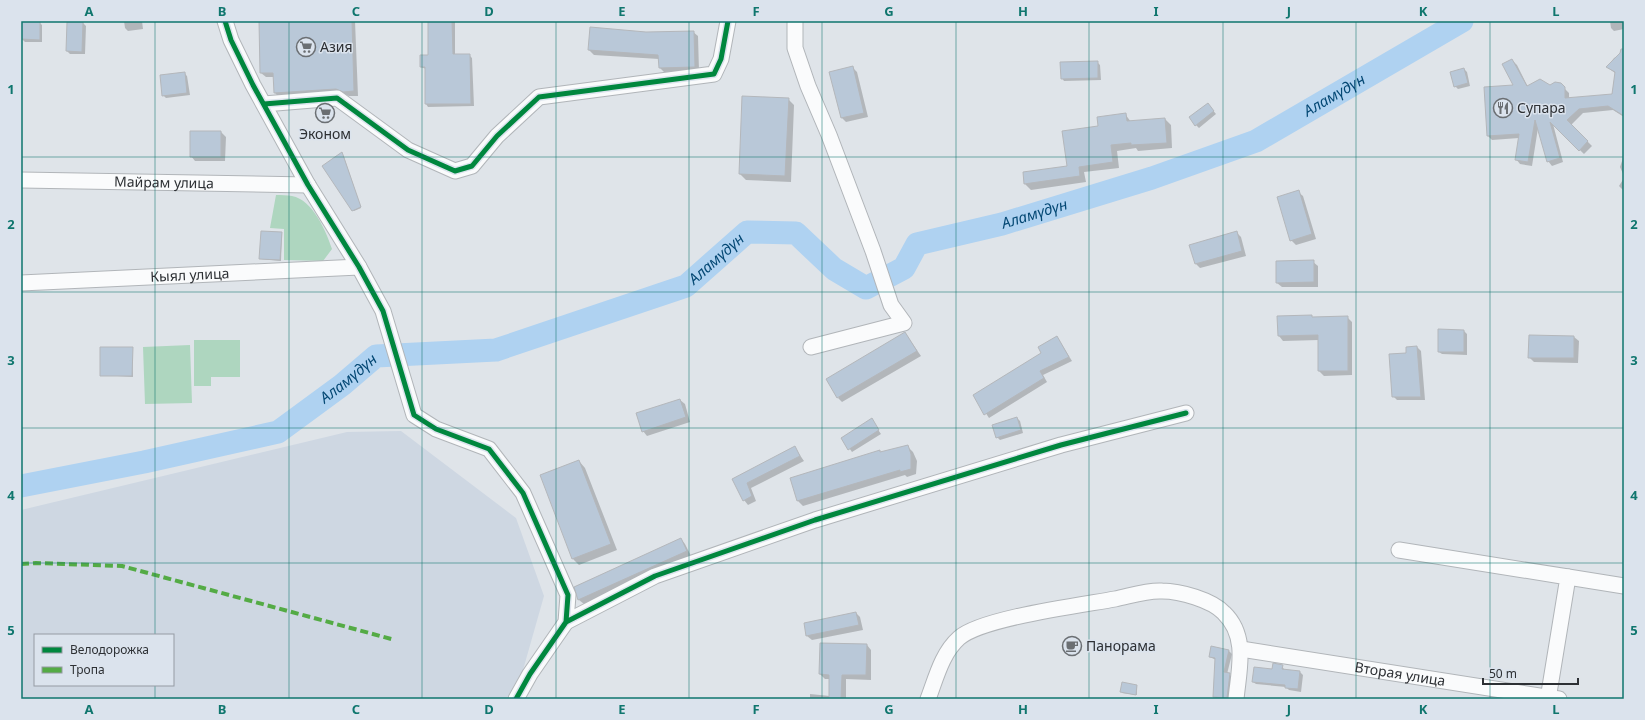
<svg xmlns="http://www.w3.org/2000/svg" width="1645" height="720" font-family="'Noto Sans',sans-serif">
<rect width="100%" height="100%" fill="#dfe4e9"/>
<path fill="#ced7e2" fill-rule="evenodd" d="M401,431L516,518L544,596L523,670L506,699H21V510L347,432ZM35,635H173V685H35Z"/>
<path fill="#aed6bf" d="M276,195C281,195 287,195 292,196C313,200 326,231 332,249L323,261L284,260V229L270,228Z
M194,340H240V377H211V386H194Z
M190,345L192,403L145,404L143,347Z"/>
<path fill="#0003" d="M124,21H142L143,29L128,31L125,28Z
M260,21H355L358,96H349L342,93L280,98L275,93V77H266L261,73Z
M429,21H455V55H469L472,58L474,106L428,107L426,104V69L421,67L429,56Z
M1610,21H1624V29L1614,31L1611,28Z
M39,22L42,25V42H25L22,39Z
M83,23L86,26L85,54H70L67,51Z
M693,32L698,36L699,71L664,72L660,68L659,59L594,55L589,50L646,33Z
M1624,52V117L1613,110L1583,113L1571,125L1592,146L1584,154L1553,124L1563,162L1552,166L1548,161L1538,128L1532,166L1520,164L1516,159L1519,138L1492,140L1488,136L1514,86L1512,60L1517,65L1528,87H1550L1560,84L1569,93V99L1612,95L1615,73L1607,67L1614,58Z
M1097,62L1100,65L1101,80L1064,81L1062,78Z
M852,67L857,72L868,117L846,122L842,118Z
M1464,69L1467,72L1470,86L1458,89L1455,86Z
M184,73L187,76L190,95L166,98L163,95Z
M743,97L788,99L794,105L791,182L746,180L740,174Z
M1210,107L1216,114L1199,128L1196,125Z
M1125,114L1131,122L1165,119L1171,125L1172,148L1138,151L1136,148L1117,151L1119,168L1084,172L1086,182L1031,190L1025,184L1068,167L1099,127Z
M191,132H221L226,137L225,161H195L191,156Z
M343,154L361,208L354,211L353,210Z
M1624,155V176L1620,167Z
M1624,178V191L1619,186Z
M1298,192L1303,196L1316,239L1296,245L1291,240Z
M282,233L281,261L261,259L260,258Z
M1237,233L1241,237L1246,256L1200,268L1196,264Z
M1313,262L1318,266V287H1282L1277,283Z
M1347,317L1352,322V375L1324,376L1319,371V340L1283,341L1279,336Z
M1439,330L1464,331L1467,334V355L1442,354L1439,352Z
M905,333L921,356L842,402L838,398Z
M1057,337L1072,361L1043,375L1047,382L989,418L974,395L1042,353Z
M1574,337L1579,341L1578,363L1534,362L1529,357Z
M1417,347L1421,351L1425,400H1397L1393,396L1407,354V348Z
M132,348L133,377L101,375Z
M680,400L685,404L690,422L647,436L643,431Z
M1017,418L1020,421L1023,433L1000,440L997,437Z
M872,421L881,434L852,452L842,438Z
M907,446L913,452L917,461L916,474L907,477L905,475L803,506L797,500L880,452L881,453Z
M795,448L804,461L751,488L756,501L748,505L744,500L733,479Z
M579,461L585,468L617,550L579,565L573,559Z
M681,539L685,544L691,556L584,604L579,600L575,587Z
M856,613L860,617L863,630L812,640L807,636Z
M867,645L871,650V680L846,679V698L848,699H810V694L830,696V679H825L820,674Z
M1212,647L1229,651L1232,654L1227,674L1233,677L1230,699H1217L1214,696L1216,660L1210,657Z
M1282,666L1285,671L1300,672L1303,675L1301,692L1289,690L1286,687L1256,684L1253,682Z
M1123,684L1137,686V695L1122,693Z"/>
<g fill="none" stroke-linecap="round" stroke-linejoin="round">
<path stroke="#afd2f1" stroke-width="23" id="s1" d="M21,486L144,462L278,432L342,385L376,356L496,350L686,286L747,232L796,233L834,269L866,288L904,268L917,244L1002,224L1152,178L1256,141L1462,21"/>
</g>
<path fill="#b9c8d8" stroke="#b4b7bb" d="M21,21H40V40L21,39Z
M259,21H352L354,91L343,92L336,89L274,93L273,73H260Z
M428,21H452L453,54H470L471,104H425V67H420V55H428Z
M67,22H83L82,52L66,51Z
M590,27L646,32L694,31L695,67L659,68L658,55L588,50Z
M1621,49H1624V116L1608,106L1579,109L1567,120L1588,141L1579,151L1550,122L1560,158L1547,162L1535,120L1528,162L1515,160L1519,134L1487,136L1484,87L1513,85L1502,64L1512,59L1527,86L1540,79L1550,85L1555,82L1561,83L1565,87V98L1612,94L1615,72L1606,67L1620,53Z
M1098,61V78L1061,79L1060,62Z
M853,66L864,113L841,118L829,72Z
M1464,68L1468,83L1454,87L1450,72Z
M185,72L187,93L162,96L160,75Z
M742,96L789,98L785,176L739,174Z
M1208,103L1214,111L1195,126L1189,117Z
M1126,113L1127,121L1165,118L1167,143L1131,145V143L1111,145L1113,162L1079,167L1080,176L1024,184L1023,172L1067,166L1062,131L1098,126L1097,117Z
M190,131H221V157H190Z
M342,152L361,207L352,211L322,166Z
M1299,190L1312,234L1290,241L1277,197Z
M261,231L282,232L280,260L259,259Z
M1237,231L1242,251L1195,264L1189,245Z
M1314,260V282L1276,283V261Z
M1312,315V317L1348,316V371H1318V335L1278,336L1277,316Z
M1438,329L1464,330V352H1438Z
M905,332L917,351L837,398L826,379Z
M1529,335L1574,336V358H1528Z
M1057,336L1069,357L1040,371L1044,378L984,415L973,395L1041,353L1038,347Z
M1417,346L1421,397H1392L1389,354L1406,353V347Z
M100,347H133L132,376H100Z
M680,399L686,417L642,432L636,413Z
M1017,417L1021,430L996,438L992,425Z
M872,418L879,430L848,450L841,438Z
M908,445L911,454V469L900,472V470L797,501L790,478L880,450V452Z
M795,446L800,456L747,483L752,496L743,501L732,479Z
M579,460L611,544L572,559L540,475Z
M681,538L687,551L578,600L574,587Z
M856,612L859,625L806,636L804,623Z
M820,643L867,644L866,675H842L841,699H829V675L819,674Z
M1211,646L1229,650L1224,672L1230,673L1227,698L1213,697L1215,658L1209,657Z
M1273,663L1283,665L1282,669L1300,671L1298,689L1285,688V685L1252,682L1254,667L1272,669Z
M1122,682L1137,685L1136,695L1120,692Z"/>
<g fill="none" stroke-linecap="round" stroke-linejoin="round">
<defs>
<g id="street">
<path d="M225,21L231,40L253,85L308,185L359,267L383,311L414,415L436,429L489,449L523,493L568,595L566,622L530,674L516,699"/>
<path d="M795,21V48L808,86L829,135L873,251L891,305L904,323L811,347"/>
<path d="M264,104L337,98L408,150L455,171L472,166L497,136L539,97L714,74L721,59L728,21"/>
<path id="s2" d="M21,180L308,185"/>
<path id="s3" d="M21,283L359,267"/>
<path d="M1399,550L1568,577L1548,699"/>
<path d="M1568,577L1624,586"/>
<path d="M566,622L655,576L815,520L1061,445L1186,413"/>
<path id="s4" d="M1241,649L1559,699"/>
<path d="M928,699C936,678 942,653 959,638C981,618 1082,605 1115,599C1130,596 1147,590 1162,591C1180,591 1212,600 1224,613C1248,636 1239,669 1236,699"/>
</g>
</defs>
<use href="#street" stroke="#b1b5b9" stroke-width="17"/>
<use href="#street" stroke="#fafbfc" stroke-width="15"/>
<path stroke="#54ab45" stroke-width="4" stroke-dasharray="8 4" stroke-linecap="butt" d="M21,564L36,563L122,566L395,640"/>
<defs>
<path id="cycleway" d="M225,21L231,40L253,85L308,185L359,267L383,311L414,415L436,429L489,449L523,493L568,595L566,622L530,674L516,699
M264,104L337,98L408,150L455,171L472,166L497,136L539,97L714,74L721,59L728,21
M566,622L655,576L815,520L1061,445L1186,413"/>
</defs>
<use href="#cycleway" stroke="#dbe3ed" stroke-width="8"/>
<use href="#cycleway" stroke="#00873e" stroke-width="5"/>
</g>
<path fill="none" stroke="#0f766e" stroke-width="1" stroke-opacity="0.55" d="M155,21V635M289,21V699M422,21V699M556,21V699M689,21V699M822,21V699M956,21V699M1089,21V699M1223,21V699M1356,21V699M1490,21V699M21,157H1624M21,292H1624M21,428H1624M21,563H1624M155,685V699"/>
<defs>
<symbol id="supermarket-ring" viewBox="-11 -11 22 22"><circle r="9.5" fill="#dbe3ed" stroke="#6b6f73" stroke-width="1.5"/><path d="M-6-5.5h2.5l.6 2H6L4.5 2H-2.5L-4.4-4H-6ZM-1.5 3.2a1.3 1.3 0 1 0 .1 0ZM3 3.2a1.3 1.3 0 1 0 .1 0Z" fill="#6b6f73"/></symbol>
<symbol id="restaurant-ring" viewBox="-11 -11 22 22"><circle r="9.5" fill="#dbe3ed" stroke="#6b6f73" stroke-width="1.5"/><path d="M-5-6h1v4h1v-4h1v4h1v-4h1v5L-1.5 .5V6h-2V.5L-5-1ZM5-6V6H3V1.5H1.5Q1.5-4 5-6Z" fill="#6b6f73"/></symbol>
<symbol id="cafe-ring" viewBox="-11 -11 22 22"><circle r="9.5" fill="#dbe3ed" stroke="#6b6f73" stroke-width="1.5"/><path d="M-5.5-4.5H6V0H3Q3 3.5 0 3.5H-2.5Q-5.5 3.5-5.5 0ZM3-3.2v2h1.7v-2ZM-6 4.5H4V6H-6Z" fill="#6b6f73"/></symbol>
</defs>
<g fill-rule="evenodd">
<use href="#supermarket-ring" x="295" y="36" width="22" height="22"/>
<use href="#restaurant-ring" x="1492" y="97" width="22" height="22"/>
<use href="#supermarket-ring" x="314" y="102" width="22" height="22"/>
<use href="#cafe-ring" x="1061" y="635" width="22" height="22"/>
</g>
<g text-anchor="middle" stroke-width="3" stroke-linejoin="round" paint-order="stroke">
<g font-size="14" fill="#2d3034" stroke="#dbe3ed" text-anchor="start">
<text x="320" y="52">Азия</text>
<text x="1517" y="113">Супара</text>
<text x="325" y="139" text-anchor="middle">Эконом</text>
<text x="1086" y="651">Панорама</text>
</g>
<g font-size="14" fill="#2d3034" stroke="#dbe3ed">
<text dy="5" stroke="none"><textPath href="#s2" startOffset="143">Майрам улица</textPath></text>
<text dy="5" stroke="none"><textPath href="#s3" startOffset="169">Кыял улица</textPath></text>
<text dy="5" stroke="none"><textPath href="#s4" startOffset="161">Вторая улица</textPath></text>
</g>
<g font-size="15" font-style="italic" fill="#044874" stroke="#dbe3ed">
<text dy="5" stroke="none"><textPath href="#s1" startOffset="1443">Аламүдүн</textPath></text>
<text dy="5" stroke="none"><textPath href="#s1" startOffset="1119">Аламүдүн</textPath></text>
<text dy="5" stroke="none"><textPath href="#s1" startOffset="748">Аламүдүн</textPath></text>
<text dy="5" stroke="none"><textPath href="#s1" startOffset="351">Аламүдүн</textPath></text>
</g>
</g>
<rect width="1645" height="720" fill="none" stroke="#dbe3ed" stroke-width="44"/>
<rect x="34" y="634" width="140" height="52" fill="#dbe3ed" stroke="#959ba3"/>
<rect x="42" y="647" width="20" height="6" fill="#00873e" stroke="#959ba3"/>
<text x="70" y="654" font-size="12" fill="#2d3034">Велодорожка</text>
<rect x="42" y="667" width="20" height="6" fill="#54ab45" stroke="#959ba3"/>
<text x="70" y="674" font-size="12" fill="#2d3034">Тропа</text>
<path d="M1483 678v6h95v-6" fill="none" stroke="#2d3034" stroke-width="2"/>
<text x="1489" y="678" font-size="12" fill="#2d3034" stroke="#dbe3ed" stroke-width="3" paint-order="stroke">50 m</text>
<rect x="22" y="22" width="1601" height="676" fill="none" stroke="#0f766e" stroke-width="1.5"/>
<g font-size="13" text-anchor="middle" font-weight="bold" fill="#0f766e">
<text x="89" y="16">A</text>
<text x="222" y="16">B</text>
<text x="356" y="16">C</text>
<text x="489" y="16">D</text>
<text x="622" y="16">E</text>
<text x="756" y="16">F</text>
<text x="889" y="16">G</text>
<text x="1023" y="16">H</text>
<text x="1156" y="16">I</text>
<text x="1289" y="16">J</text>
<text x="1423" y="16">K</text>
<text x="1556" y="16">L</text>
<text x="11" y="94">1</text>
<text x="1634" y="94">1</text>
<text x="11" y="229">2</text>
<text x="1634" y="229">2</text>
<text x="11" y="365">3</text>
<text x="1634" y="365">3</text>
<text x="11" y="500">4</text>
<text x="1634" y="500">4</text>
<text x="11" y="635">5</text>
<text x="1634" y="635">5</text>
<text x="89" y="714">A</text>
<text x="222" y="714">B</text>
<text x="356" y="714">C</text>
<text x="489" y="714">D</text>
<text x="622" y="714">E</text>
<text x="756" y="714">F</text>
<text x="889" y="714">G</text>
<text x="1023" y="714">H</text>
<text x="1156" y="714">I</text>
<text x="1289" y="714">J</text>
<text x="1423" y="714">K</text>
<text x="1556" y="714">L</text>
</g>
</svg>
